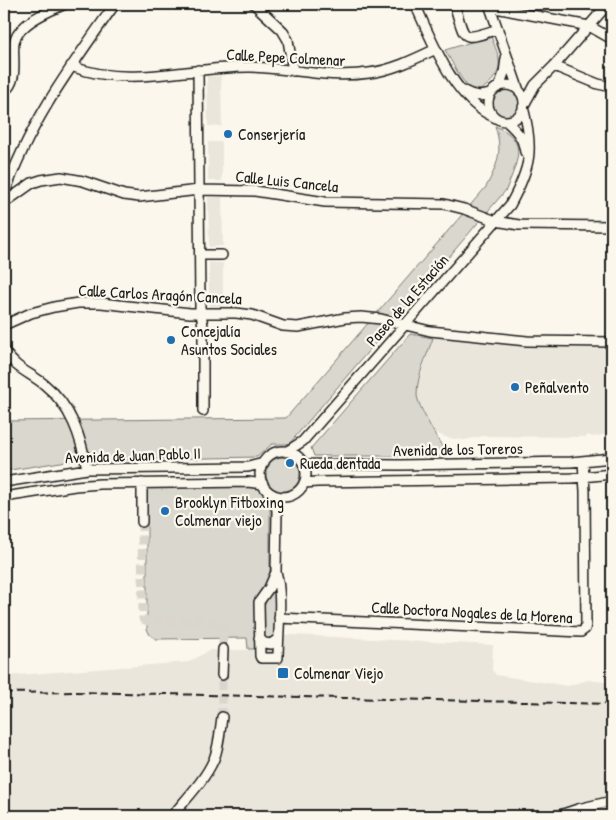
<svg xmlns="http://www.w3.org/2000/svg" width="616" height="820" font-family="'Patrick Hand',sans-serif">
<rect width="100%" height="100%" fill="#fbf7ec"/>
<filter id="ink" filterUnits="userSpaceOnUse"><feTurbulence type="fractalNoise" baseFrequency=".02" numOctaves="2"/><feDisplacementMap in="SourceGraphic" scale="10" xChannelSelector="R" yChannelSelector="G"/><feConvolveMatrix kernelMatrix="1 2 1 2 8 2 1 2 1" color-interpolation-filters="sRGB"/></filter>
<g filter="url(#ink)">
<path fill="#eae6dc" d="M207,76H221L222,126H208Z
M208,142H222V181H208Z
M208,197H222L223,246L209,247Z
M209,262L223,263V306H209Z
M434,337L550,348H612V433L593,437L588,435L586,437L483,436L465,440L448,438L433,432L416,396L419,379Z
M273,634L493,645L492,670L496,675L568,686L588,680L612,683V816H4V676L189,662L210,650H272Z"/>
<path fill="#dad7ce" stroke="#7b7a75" d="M491,36C499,58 507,69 485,87C481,90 476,92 471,89C462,83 451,60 445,50Z
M492 103a14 14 0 1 1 28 0a14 14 0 1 1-28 0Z
M495,126C530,140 517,162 506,190L289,444H272L257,457L67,461L4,471V421L286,418L486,187C498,164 503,151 495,126Z
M410,334L433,338C427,356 417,375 417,394C416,404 441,445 448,456H314L311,448Z
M266 474a17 17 0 1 1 34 0a17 17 0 1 1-34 0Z
M198,485L258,486L270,497V580L259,594L256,602V649H248L247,638L156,639L150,635L147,629V488Z
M276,580L275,655H267L262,650C261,618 260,609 276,580Z"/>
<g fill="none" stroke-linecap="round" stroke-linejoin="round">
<path stroke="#dad6cd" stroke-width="9" stroke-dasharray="9 4.5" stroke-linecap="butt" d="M142,522L143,619L148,621H219L223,627V649
M222,717V675"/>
<defs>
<path id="minor" d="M254,4L282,30L288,40L293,71
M415,4C432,41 454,100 494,117
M454,4C466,40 459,42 498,29
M489,4L519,91
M490,7L589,26L612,39
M71,66C129,89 191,66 251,67C291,68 329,79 369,73C393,70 415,59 436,49
M554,66L598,84L612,87
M198,70L200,307L203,326V411
M488 103a18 18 0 1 1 36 0a18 18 0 1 1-36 0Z
M499,87L504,73L506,58
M4,91C19,82 12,58 14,43C14,39 20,30 24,27C35,16 52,10 65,4
M464,91C473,96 480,97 490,94
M524,105L535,85L554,66L608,4
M506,121C517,131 523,137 525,152
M4,196C28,124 72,65 115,4
M4,203L32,183L41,180L61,177L83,181L124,195L139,197L199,190L255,191L325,202L444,204L464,209L496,221L519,225L612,226
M200,255H222
M4,325L31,313L54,307L78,303H101L190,313H236L252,315L283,326L298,327L345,318L361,317L381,319L430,331L527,341L612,342
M4,351C17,370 29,372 45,385C71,406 81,437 87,469
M260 474a23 23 0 1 1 46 0a23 23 0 1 1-46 0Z
M286,452L303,441L510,205C531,167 534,149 523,107
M304,464L399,465L571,462L612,458
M4,482L87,469L248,467L264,463
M142,483V522
M304,483L317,482L572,478L612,474
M274,495L277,511L276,572C283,594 278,635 278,658H261L260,656L259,602L269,588L276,572
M4,497L75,486L100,484L248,482L263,484
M279,618L581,632L585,629L586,624L585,491L583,462
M259,638L264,643L271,644L278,639
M222,675L223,649
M172,816C186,799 205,780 214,759C219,747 220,731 222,717
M557,816L578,809L612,801
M591,816L612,811"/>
</defs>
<use href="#minor" stroke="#1c1c1c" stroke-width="12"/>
<use href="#minor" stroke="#fbf7ec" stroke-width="9"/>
<path stroke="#1c1c1c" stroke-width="2" stroke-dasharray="8 4" stroke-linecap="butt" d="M4,693L75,692L612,704"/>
</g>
</g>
<g fill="#1f6fb2" stroke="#fbf7ec" stroke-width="2">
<circle cx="228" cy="134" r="5"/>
<circle cx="171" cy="340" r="5"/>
<circle cx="515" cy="387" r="5"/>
<circle cx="290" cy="463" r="5"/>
<circle cx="165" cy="511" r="5"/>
<rect x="277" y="667" width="12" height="12" rx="2.5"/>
</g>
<g text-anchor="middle" stroke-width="4.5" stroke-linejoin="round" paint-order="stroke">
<g font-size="16" fill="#1c1c1c" stroke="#fbf7ec">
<text transform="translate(286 57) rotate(3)" y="6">Calle Pepe Colmenar</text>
<text transform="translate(287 181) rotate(6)" y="6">Calle Luis Cancela</text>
<text transform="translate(160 294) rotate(3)" y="6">Calle Carlos Aragón Cancela</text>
<text transform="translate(407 300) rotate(-49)" y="6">Paseo de la Estación</text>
<text transform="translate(458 449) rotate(-1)" y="6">Avenida de los Toreros</text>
<text transform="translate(133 455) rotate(-2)" y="6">Avenida de Juan Pablo II</text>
<text transform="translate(472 612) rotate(3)" y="6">Calle Doctora Nogales de la Morena</text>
</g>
<g font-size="16" fill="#1c1c1c" stroke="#fbf7ec" text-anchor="start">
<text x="238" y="140">Conserjería</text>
<text x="181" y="337">Concejalía<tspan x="181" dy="18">Asuntos Sociales</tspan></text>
<text x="525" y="393">Peñalvento</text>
<text x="300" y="469">Rueda dentada</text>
<text x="175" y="508">Brooklyn Fitboxing<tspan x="175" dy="18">Colmenar viejo</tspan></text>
<text x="294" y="679">Colmenar Viejo</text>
</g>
</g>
<rect width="616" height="820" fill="none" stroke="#fbf7ec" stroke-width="20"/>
<rect x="10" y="10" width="596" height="800" fill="none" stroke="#1c1c1c" stroke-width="2" filter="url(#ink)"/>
</svg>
